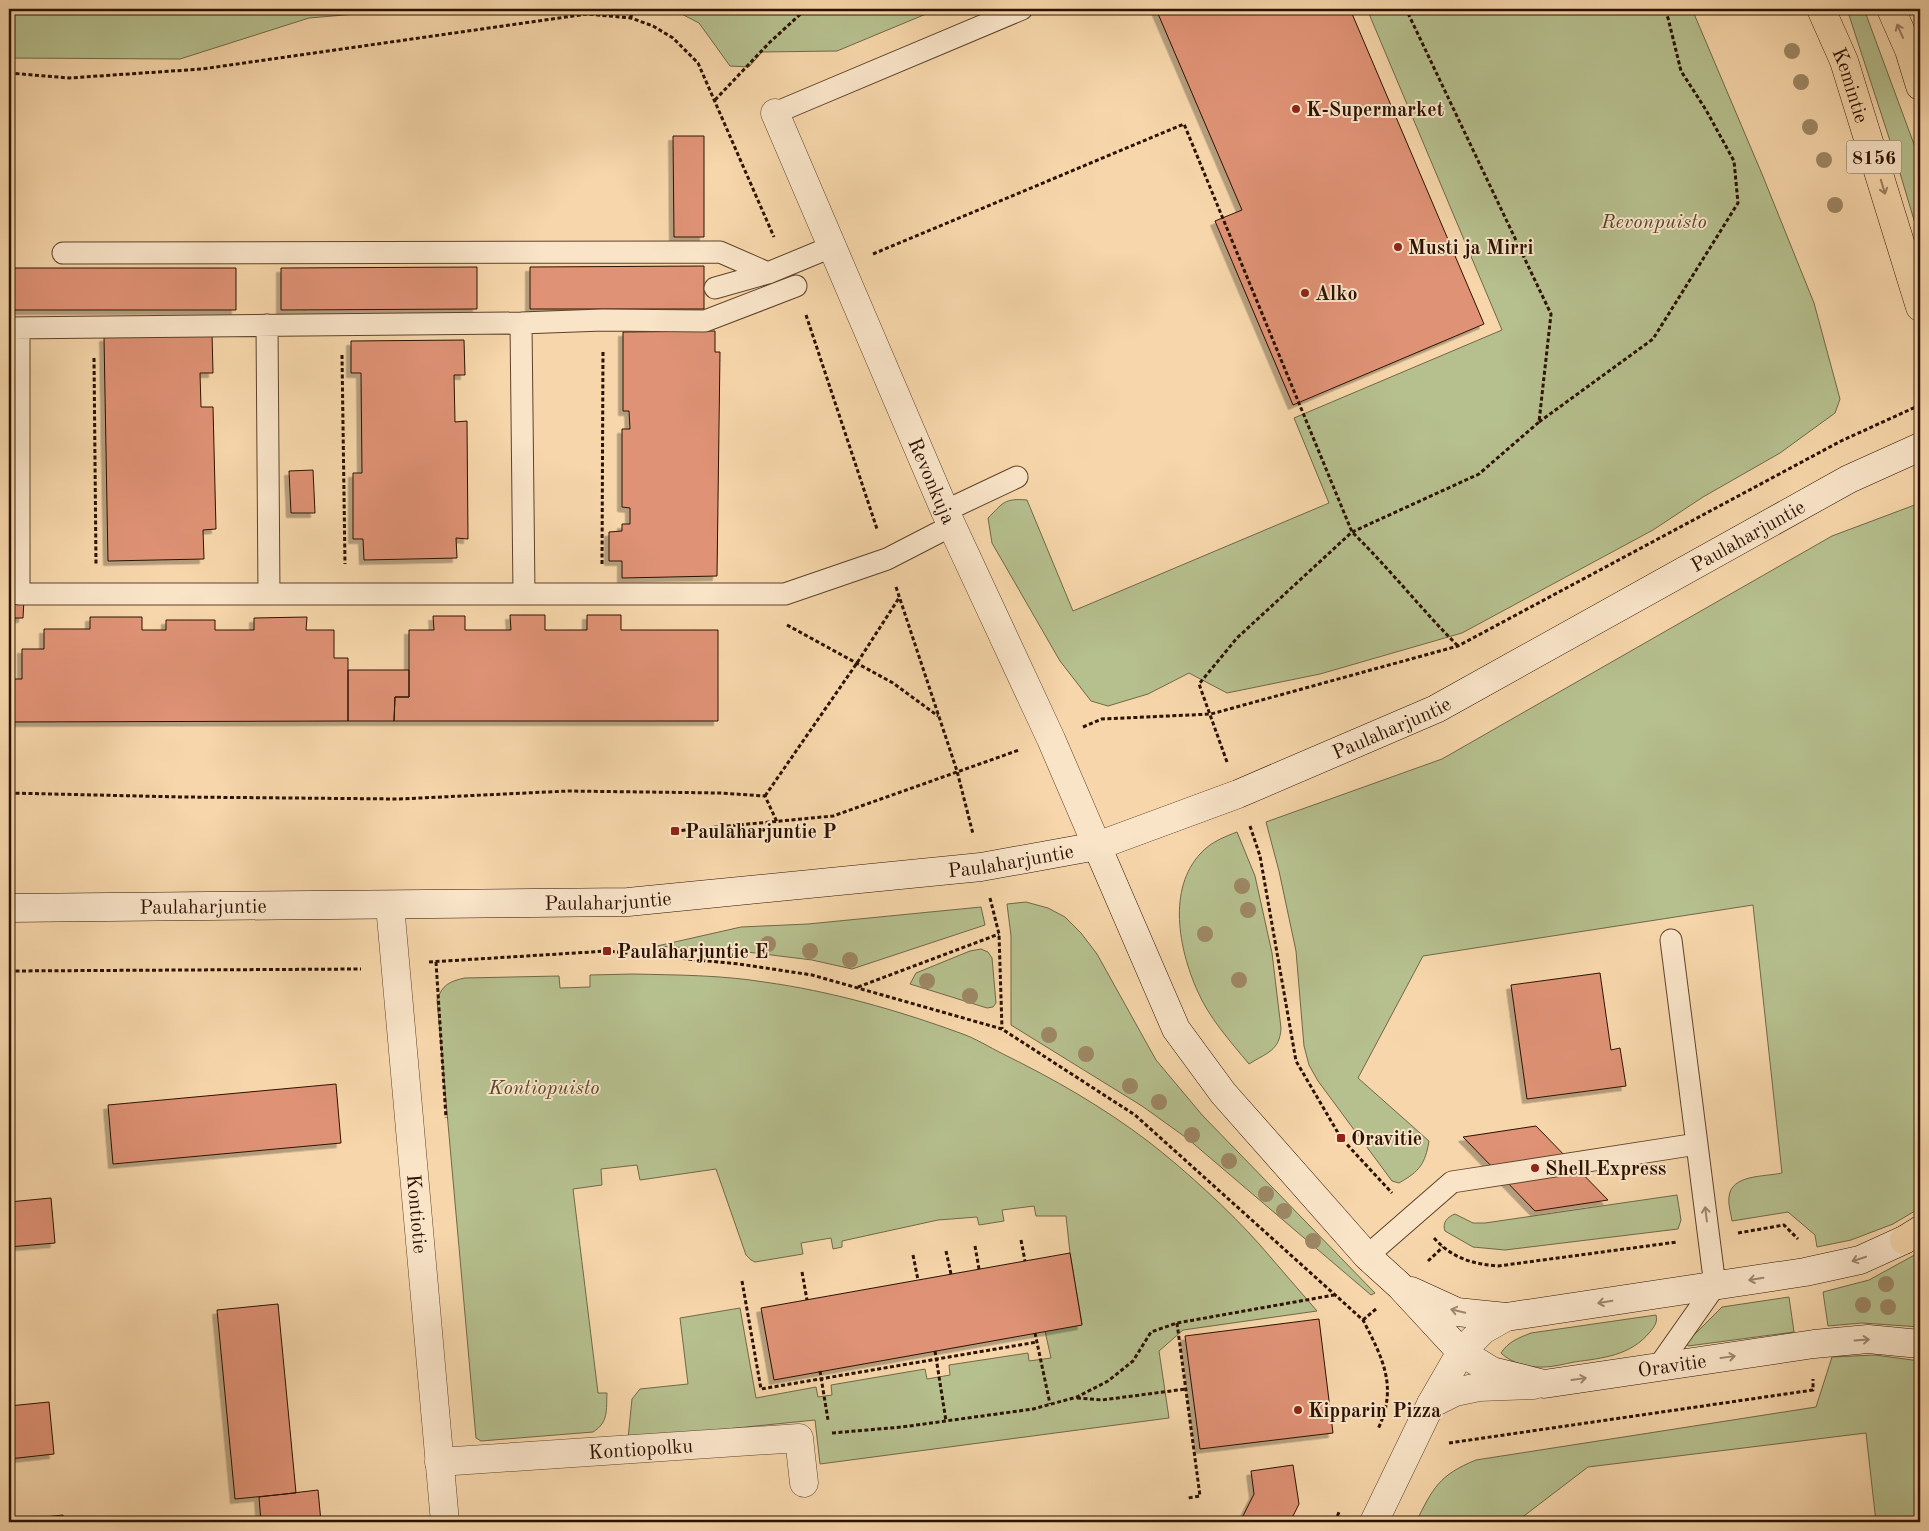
<svg xmlns="http://www.w3.org/2000/svg" width="1929" height="1531" font-family="'Old Standard TT',serif">
<defs>
<filter id="shadow"><feDropShadow dx="-4.5" dy="4.5" stdDeviation="0" flood-color="#0004"/></filter>
</defs>
<rect width="100%" height="100%" fill="#f6d6aa"/>
<filter id="stains"><feTurbulence type="fractalNoise" baseFrequency=".004" numOctaves="4"/><feColorMatrix values="0 0 0 0 .2 0 0 0 0 .09 0 0 0 0 .02 0 0 0 .5 -.17"/></filter>
<radialGradient id="worn" r=".72"><stop offset=".6" stop-color="#630" stop-opacity="0"/><stop offset="1" stop-color="#630" stop-opacity=".3"/></radialGradient>
<path fill="#b6bf8e" stroke="#716847" d="M9,9H414L309,18L180,59L9,58Z
M672,9H938L837,51L762,52L749,67L730,66L699,23Z
M1367,9H1692L1762,174L1814,303L1840,399L1835,413L1780,453L1703,497L1653,530L1462,633L1320,674L1227,693L1189,673L1148,694L1108,706L1091,701L1060,661L992,543L988,518C1003,503 1004,498 1027,500L1073,611L1329,503L1294,418L1502,330Z
M1847,9H1864L1915,147L1920,166V240L1894,153Z
M1920,503V1208L1893,1224L1851,1240L1817,1247L1815,1235L1788,1212L1732,1221C1731,1213 1728,1205 1729,1197C1731,1174 1765,1177 1782,1173L1753,905L1423,956L1358,1078L1429,1141C1425,1164 1420,1171 1399,1183L1392,1181L1318,1081L1309,1065L1304,1046L1296,951L1279,871L1266,822L1442,759L1832,536Z
M1237,832L1255,876L1272,953L1281,1028C1280,1051 1266,1053 1249,1064C1230,1041 1209,1018 1197,990C1179,949 1167,889 1201,853C1211,842 1224,837 1237,832Z
M1026,902L1048,908L1065,917L1081,933L1097,954L1156,1060L1203,1116L1375,1293L1371,1295L1188,1139L1142,1106L1011,1025V936L1007,904Z
M981,907L985,925L852,969L812,960L739,951L657,946L741,927L808,924Z
M981,949L988,952L992,958L996,1003L993,1007L987,1008L910,984L916,973L970,951Z
M633,974C676,975 721,975 764,982C830,991 897,1010 960,1033C975,1038 989,1047 1003,1054C1054,1079 1103,1107 1149,1142C1185,1170 1230,1211 1260,1245C1279,1267 1298,1289 1317,1311L1183,1330L1159,1351L1169,1418L820,1464L815,1420L628,1439L632,1399L640,1389L688,1384L680,1318L740,1308L756,1398L816,1387L818,1397L832,1395L831,1385L925,1369L927,1379L950,1375L949,1365L1028,1353L1029,1361L1051,1358L1045,1331L1082,1324L1070,1253L1066,1216H1036L1034,1206L1002,1210L1004,1221L979,1225L977,1217L938,1220L842,1241V1247L833,1249L831,1238L801,1243L803,1254L755,1262L751,1260L746,1255L716,1169L640,1180L637,1165L601,1169L602,1185L573,1189L598,1393H607C606,1410 609,1422 593,1432L481,1441L476,1438L437,1000C442,985 450,981 465,978L559,976L560,988L590,987V975Z
M1677,1195L1681,1220L1678,1229L1505,1250L1473,1247L1445,1231C1442,1223 1447,1217 1455,1214L1473,1223H1485Z
M1920,1252V1327L1862,1323L1828,1326L1823,1292L1869,1280Z
M1789,1297L1794,1332L1688,1346L1687,1342L1722,1307Z
M1656,1315C1658,1322 1654,1327 1650,1332C1630,1356 1603,1358 1574,1362C1564,1364 1553,1367 1544,1367C1529,1368 1511,1363 1501,1353C1508,1342 1518,1338 1531,1333Z
M1875,1355L1920,1361V1522H1876L1866,1433L1588,1467L1516,1522H1416C1433,1488 1439,1475 1476,1460L1816,1407L1832,1357Z"/>
<path fill="#df9274" stroke="#2c1200" filter="url(#shadow)" d="M1156,9H1350L1484,324L1293,405L1215,221L1242,210Z
M673,136H704V237H674Z
M704,266V309H530V267Z
M477,267V309L281,310V268Z
M12,268H236V310H12Z
M715,331V352H720L717,576L622,578V561H609V532L622,531V524H630V508L622,507V429H630L629,411H623V332Z
M212,334L213,373H200L201,407H213L216,529L203,530L204,559L108,561L104,337Z
M464,340L465,375H454L455,422L467,421L468,539L456,538L457,558L364,560L363,539H353V473H362L361,373H351V341Z
M313,470L315,513H291L289,471Z
M10,598L24,599L23,618H9Z
M510,615H545V630H587V615H621V630H718V721H394L395,697H409V630H434L433,616H465V630H511Z
M90,617H142V630H166V620H215V630H254V618L307,617L306,630H334V658H348V721L9,722V679H22V649H44V629H90Z
M348,670H409V697H395L394,721H348Z
M1600,973L1611,1050L1620,1048L1626,1086L1527,1099L1511,985Z
M336,1084L341,1143L113,1164L108,1105Z
M1536,1126L1608,1200L1535,1211L1463,1137Z
M51,1198L55,1243L9,1247V1202Z
M1070,1253L1082,1325L774,1380L761,1308Z
M278,1304L296,1493L235,1499L217,1310Z
M1319,1319L1333,1433L1200,1449L1185,1336Z
M49,1402L54,1454L9,1459V1406Z
M1293,1465L1299,1504L1290,1522H1240L1254,1494L1251,1471Z
M318,1490L321,1522H261L259,1497Z
M63,1515L64,1522H17L16,1520Z"/>
<g fill="none" stroke-linecap="round" stroke-linejoin="round">
<defs>
<path id="lane" d="M775,113L1022,9
M63,253L720,252L768,273
M715,288L768,273L831,247
M521,323L524,594
M267,325L269,594
M9,328L521,323L603,320L705,321L796,286
M19,328V594H785L887,559L951,526
M945,511L1017,477
M1367,1256L1452,1182L1697,1144
M1658,1367L1715,1286L1671,940"/>
<g id="street">
<path id="s1" d="M775,113L945,511L1051,739L1097,846"/>
<path id="s2" d="M390,905L445,1522"/>
<path d="M1431,1404L1455,1392L1479,1387L1534,1385"/>
<path id="s3" d="M439,1462L799,1438L804,1483"/>
<path d="M1374,1522L1431,1404L1461,1352L1483,1330L1506,1317"/>
</g>
<g id="secondary">
<path id="s4" d="M1097,846L1176,1029L1223,1093L1367,1256L1400,1286L1461,1352L1492,1371L1544,1384L1814,1344L1868,1339L1920,1344"/>
<path id="s5" d="M9,908L628,902L981,867L1097,846L1238,794L1436,709L1849,479L1920,447"/>
<path d="M1411,1291L1457,1312L1506,1317L1805,1272L1860,1260L1904,1240"/>
</g>
<g id="primary">
<path id="s6" d="M1821,9L1844,61L1920,307"/>
<path d="M1891,9L1909,50L1920,86"/>
<path d="M1904,1240L1920,1230"/>
</g>
</defs>
<use href="#lane" stroke="#5e432a" stroke-width="23"/>
<use href="#street" stroke="#5e432a" stroke-width="29"/>
<use href="#secondary" stroke="#2c1200" stroke-width="29"/>
<use href="#primary" stroke="#2c1200" stroke-width="29"/>
<path stroke="#2c1200" stroke-width="3" stroke-dasharray="4 2.5" stroke-linecap="butt" d="M631,18L632,9
M9,73L69,78L202,69L587,14L631,18L653,26L673,38L698,63L774,237
M715,100L769,43L806,9
M873,254L1184,124L1352,532C1389,568 1421,609 1458,646
M806,315L877,529
M342,355L345,564
M94,358L96,564
M1539,422L1653,339L1738,203L1734,161L1706,110L1681,71L1668,18L1664,9
M602,564L603,351
M896,587L957,771L973,834
M787,625L893,683L938,716
M1083,727L1102,719L1211,714L1458,646L1841,441L1920,405
M1227,762L1199,684L1237,638L1352,532L1479,474L1539,422L1551,314L1406,9
M9,793L182,797L399,799L568,791L720,793L765,796L777,822
M765,796L857,663L899,598
M1250,826L1260,856L1296,1061L1341,1138L1392,1193
M675,831L833,816L1019,750
M990,898L999,934L1002,1029
M429,962L607,951L739,964L812,975L1002,1029L1135,1115L1363,1320C1383,1359 1398,1387 1378,1429
M436,962L446,1118
M9,971L361,969
M858,987L999,934
M1738,1233L1784,1225L1798,1239
M1434,1238C1452,1258 1472,1264 1498,1266L1677,1242
M1021,1240L1025,1261
M975,1246L979,1269
M946,1251L951,1274
M913,1255L918,1280
M1428,1261L1443,1247
M802,1272L807,1300
M742,1281L761,1389L1037,1342
M1363,1320L1376,1309
M1177,1323L1200,1496L1188,1498
M1035,1333L1050,1404
M935,1351L946,1421
M820,1371L828,1420
M1077,1398L1102,1400L1186,1389
M832,1433L902,1427L1033,1409L1077,1397L1108,1381L1133,1361L1151,1332L1177,1323L1334,1295
M1449,1443L1813,1390V1379
M1335,1522L1339,1512"/>
<use href="#lane" stroke="#f9e4c8" stroke-width="21"/>
<use href="#street" stroke="#f9e4c8" stroke-width="28"/>
<use href="#secondary" stroke="#f9e4c8" stroke-width="28"/>
<use href="#primary" stroke="#f6d6aa" stroke-width="28"/>
</g>
<g fill="#9d8764">
<circle cx="1792" cy="51" r="8"/>
<circle cx="1801" cy="82" r="8"/>
<circle cx="1810" cy="127" r="8"/>
<circle cx="1824" cy="160" r="8"/>
<circle cx="1835" cy="205" r="8"/>
<circle cx="1242" cy="886" r="8"/>
<circle cx="1248" cy="910" r="8"/>
<circle cx="1205" cy="934" r="8"/>
<circle cx="768" cy="944" r="8"/>
<circle cx="810" cy="951" r="8"/>
<circle cx="850" cy="960" r="8"/>
<circle cx="1239" cy="980" r="8"/>
<circle cx="927" cy="981" r="8"/>
<circle cx="970" cy="996" r="8"/>
<circle cx="1049" cy="1035" r="8"/>
<circle cx="1086" cy="1054" r="8"/>
<circle cx="1130" cy="1086" r="8"/>
<circle cx="1159" cy="1102" r="8"/>
<circle cx="1192" cy="1135" r="8"/>
<circle cx="1229" cy="1161" r="8"/>
<circle cx="1266" cy="1194" r="8"/>
<circle cx="1284" cy="1211" r="8"/>
<circle cx="1313" cy="1241" r="8"/>
<circle cx="1886" cy="1284" r="8"/>
<circle cx="1863" cy="1305" r="8"/>
<circle cx="1888" cy="1307" r="8"/>
</g>
<defs><path id="oneway-shaft" d="M-6 0H5M1.5-3L5.5 0L1.5 3" fill="none" stroke-width="1.6" stroke-linecap="round" stroke-linejoin="round" transform="scale(1.25)"/></defs>
<g stroke="#9b7e5e">
<use href="#oneway-shaft" transform="translate(1900 31) rotate(-114)"/>
<use href="#oneway-shaft" transform="translate(1883 187) rotate(73)"/>
</g>
<g stroke="#9d866e">
<use href="#oneway-shaft" transform="translate(1706 1214) rotate(-97)"/>
<use href="#oneway-shaft" transform="translate(1859 1259) rotate(162)"/>
<use href="#oneway-shaft" transform="translate(1756 1279) rotate(171)"/>
<use href="#oneway-shaft" transform="translate(1605 1302) rotate(171)"/>
<use href="#oneway-shaft" transform="translate(1458 1311) rotate(-166)"/>
<use href="#oneway-shaft" transform="translate(1862 1340) rotate(-4)"/>
<use href="#oneway-shaft" transform="translate(1728 1357) rotate(-8)"/>
<use href="#oneway-shaft" transform="translate(1579 1379) rotate(-8)"/>
</g>
<g fill="#8f2418" stroke="#f9e4c8" stroke-width="2">
<circle cx="1296" cy="109" r="5"/>
<circle cx="1398" cy="247" r="5"/>
<circle cx="1305" cy="293" r="5"/>
<rect x="670" y="826" width="10" height="10" rx="2.5"/>
<rect x="602" y="946" width="10" height="10" rx="2.5"/>
<rect x="1336" y="1133" width="10" height="10" rx="2.5"/>
<circle cx="1535" cy="1168" r="5"/>
<circle cx="1298" cy="1410" r="5"/>
</g>
<g text-anchor="middle" stroke-width="4" stroke-linejoin="round" paint-order="stroke">
<rect fill="#f9e4c8" stroke="#6a513c" stroke-width="1" x="1846.5" y="140.5" width="55" height="33" rx="4"/>
<g font-size="19" font-weight="bold" fill="#2c1200">
<text x="1874" y="164">8156</text>
</g>
<g font-size="20" fill="#2c1200" stroke="#f9e4c8">
<text dy="7" stroke="none"><textPath href="#s6" startOffset="82">Kemintie</textPath></text>
<text dy="7" stroke="none"><textPath href="#s1" startOffset="400">Revonkuja</textPath></text>
<text dy="7" stroke="none"><textPath href="#s5" startOffset="1814">Paulaharjuntie</textPath></text>
<text dy="7" stroke="none"><textPath href="#s5" startOffset="1409">Paulaharjuntie</textPath></text>
<text dy="7" stroke="none"><textPath href="#s5" startOffset="1004">Paulaharjuntie</textPath></text>
<text dy="7" stroke="none"><textPath href="#s5" startOffset="599">Paulaharjuntie</textPath></text>
<text dy="7" stroke="none"><textPath href="#s5" startOffset="194">Paulaharjuntie</textPath></text>
<text dy="7" stroke="none"><textPath href="#s2" startOffset="310">Kontiotie</textPath></text>
<text dy="7" stroke="none"><textPath href="#s4" startOffset="850">Oravitie</textPath></text>
<text dy="7" stroke="none"><textPath href="#s3" startOffset="202">Kontiopolku</textPath></text>
</g>
<g font-size="20" font-weight="bold" fill="#2c1200" stroke="#f9e4c8" text-anchor="start">
<text x="1306" y="116">K-Supermarket</text>
<text x="1408" y="254">Musti ja Mirri</text>
<text x="1315" y="300">Alko</text>
<text x="685" y="838">Paulaharjuntie P</text>
<text x="617" y="958">Paulaharjuntie E</text>
<text x="1351" y="1145">Oravitie</text>
<text x="1545" y="1175">Shell Express</text>
<text x="1308" y="1417">Kipparin Pizza</text>
</g>
<g font-size="20" font-style="italic" fill="#55462b" stroke="#f9e4c8">
<text x="1654" y="228">Revonpuisto</text>
<text x="544" y="1094">Kontiopuisto</text>
</g>
</g>
<rect width="1929" height="1531" fill="none" stroke="#f6d6aa" stroke-width="30"/>
<rect x="10" y="10" width="1909" height="1511" fill="none" stroke="#2c1200" stroke-width="2.5"/>
<rect x="15" y="15" width="1899" height="1501" fill="none" stroke="#2c1200"/>
<rect width="100%" height="100%" filter="url(#stains)"/>
<rect width="100%" height="100%" fill="url(#worn)"/>
</svg>
